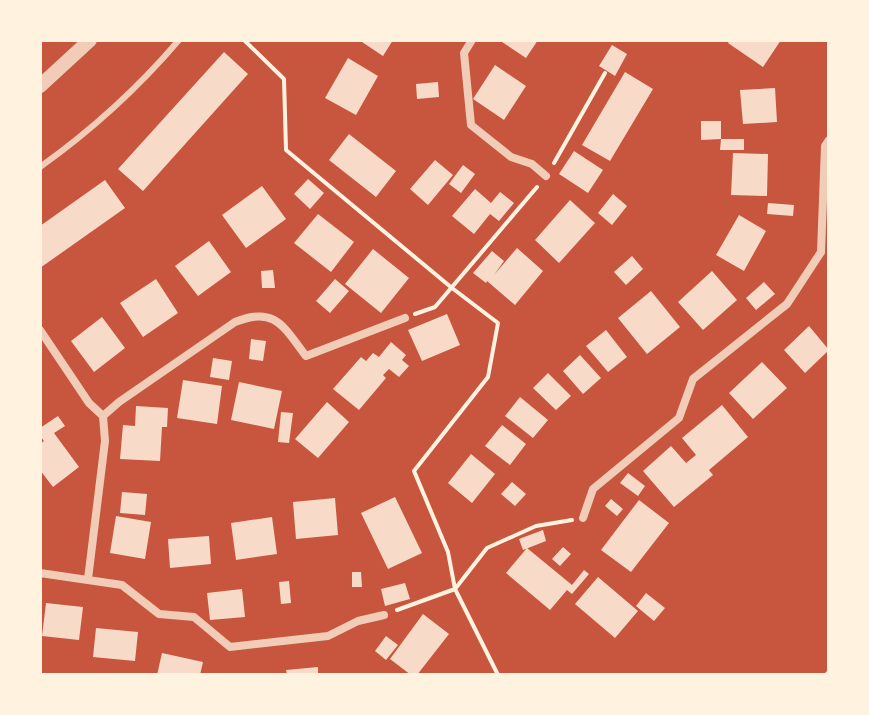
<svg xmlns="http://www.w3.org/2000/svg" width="869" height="715" font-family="'Playfair Display',serif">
<rect width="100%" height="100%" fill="#c8553d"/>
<path fill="#f7dbc8" d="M359,40H393L383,56Z
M499,40H538L526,58Z
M730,40H781L763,67L728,43Z
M612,45L627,54L615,76L599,66Z
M224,52L248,74L143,191L118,169Z
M348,58L378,76L356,115L325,98Z
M495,65L526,86L504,120L473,99Z
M625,72L653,89L610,161L582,145Z
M438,82L439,97L417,99L416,84Z
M775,88L777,122L743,124L740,90Z
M701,121H721V139L701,140Z
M349,134L396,171L376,197L329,160Z
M721,139H744V150H720Z
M574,151L603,170L588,193L559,174Z
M733,153L768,154L767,196L731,195Z
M435,160L453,175L428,205L410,189Z
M463,165L475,174L461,193L449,184Z
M308,179L324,193L310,209L294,194Z
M105,180L125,208L40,268V226Z
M262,186L286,219L246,248L222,215Z
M475,189L491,203L500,192L514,203L499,221L490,214L474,234L452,216Z
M613,194L627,206L612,225L598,213Z
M570,200L595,223L559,263L535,240Z
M768,203L794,205L793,216L767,214Z
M318,214L354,242L331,272L294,243Z
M739,215L766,231L744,271L716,255Z
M209,241L231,272L198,296L175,266Z
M517,248L543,271L515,305L487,281L486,283L473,273L492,251L504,261L494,275Z
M373,249L409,278L381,313L345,284Z
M632,256L643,269L626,285L614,272Z
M273,270L275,288H262L261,271Z
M712,271L737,300L703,330L678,302Z
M156,279L178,313L143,337L120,303Z
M335,279L349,291L330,313L316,301Z
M764,282L775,294L756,310L746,298Z
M651,291L680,327L647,354L618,318Z
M447,314L460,345L422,361L408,330Z
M102,317L125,348L94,372L71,341Z
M809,326L829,350L805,373L784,350Z
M606,330L627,357L608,372L586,346Z
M251,339L266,341L263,361L249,359Z
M391,342L406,355L402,360L409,366L399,377L389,369L383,375L386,378L359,410L333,389L361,357L366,361L373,353L379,357Z
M580,355L601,378L583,394L563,371Z
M213,358L232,361L229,380L210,377Z
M762,362L787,388L753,419L729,393Z
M548,373L571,396L556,410L533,388Z
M183,380L222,386L217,424L177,418Z
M239,382L282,391L274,429L231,420Z
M520,397L548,420L533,438L505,416Z
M327,402L349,422L318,458L295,439Z
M722,405L748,437L709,470L713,475L674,507L643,471L671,446L686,463L696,455L682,438Z
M136,406L168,408L167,427H162L160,461L120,459L123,425L135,426Z
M281,412L293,413L289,443L278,442Z
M58,416L65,426L54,433L79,467L53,487L40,470V444L44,441L40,436V428Z
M502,425L526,444L510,465L485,446Z
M471,454L495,474L472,503L448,483Z
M628,473L645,486L638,496L620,483Z
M512,482L526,494L515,506L501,494Z
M122,492L147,494L145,515L120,513Z
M395,497L422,553L388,569L361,513Z
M335,498L338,535L296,539L293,502Z
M611,499L623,509L617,516L605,506Z
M639,500L669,523L631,572L601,550Z
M116,516L151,522L145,559L110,553Z
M272,517L277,554L236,560L231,523Z
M543,530L546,541L523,550L519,539Z
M209,536L211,564L170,568L168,539Z
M563,547L571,554L560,566L552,559Z
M527,548L572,585L584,570L589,574L572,594L567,590L550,610L506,573Z
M352,572H361L362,587H352Z
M598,577L638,611L615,638L575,604Z
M289,581L291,603L281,604L279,582Z
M405,583L410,599L385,606L381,589Z
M242,589L245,617L210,620L207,593Z
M646,593L665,608L654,621L636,606Z
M46,603L83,607L79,640L42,636Z
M423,614L449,634L417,675H411L390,659Z
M96,628L138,632L135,661L93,657Z
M386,636L398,645L386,660L375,651Z
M162,653L203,662L200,675H157Z
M318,667V675H287L286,670Z"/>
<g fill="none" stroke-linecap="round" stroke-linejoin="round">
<path stroke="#fff3e0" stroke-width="4" d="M244,40L284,79L286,150L452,288L498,323L488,377L414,471L448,552L455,589L498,675
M554,163L605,73
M415,314L435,307L537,187
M397,610L455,589L487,548L536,526L572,520
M826,675L829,672"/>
<path stroke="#f1ccb7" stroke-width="6" d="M40,167C92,130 138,88 179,40"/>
<path stroke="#f1ccb7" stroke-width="8" d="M472,40L464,53L471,125L511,157L532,164L546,176
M821,252L825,146L829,140
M40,330L89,403L103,416L105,441L88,579
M103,416L119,402L235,322C275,306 283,326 306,356L405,318
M583,518L593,489L679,418L693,379L787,304L821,252
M40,573L122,585L159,614L194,617L230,647L328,636L358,621L384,615"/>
<path stroke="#f1ccb7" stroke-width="14" d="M40,86L90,40"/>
</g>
<rect width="869" height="715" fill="none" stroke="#fff3e0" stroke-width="84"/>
</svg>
